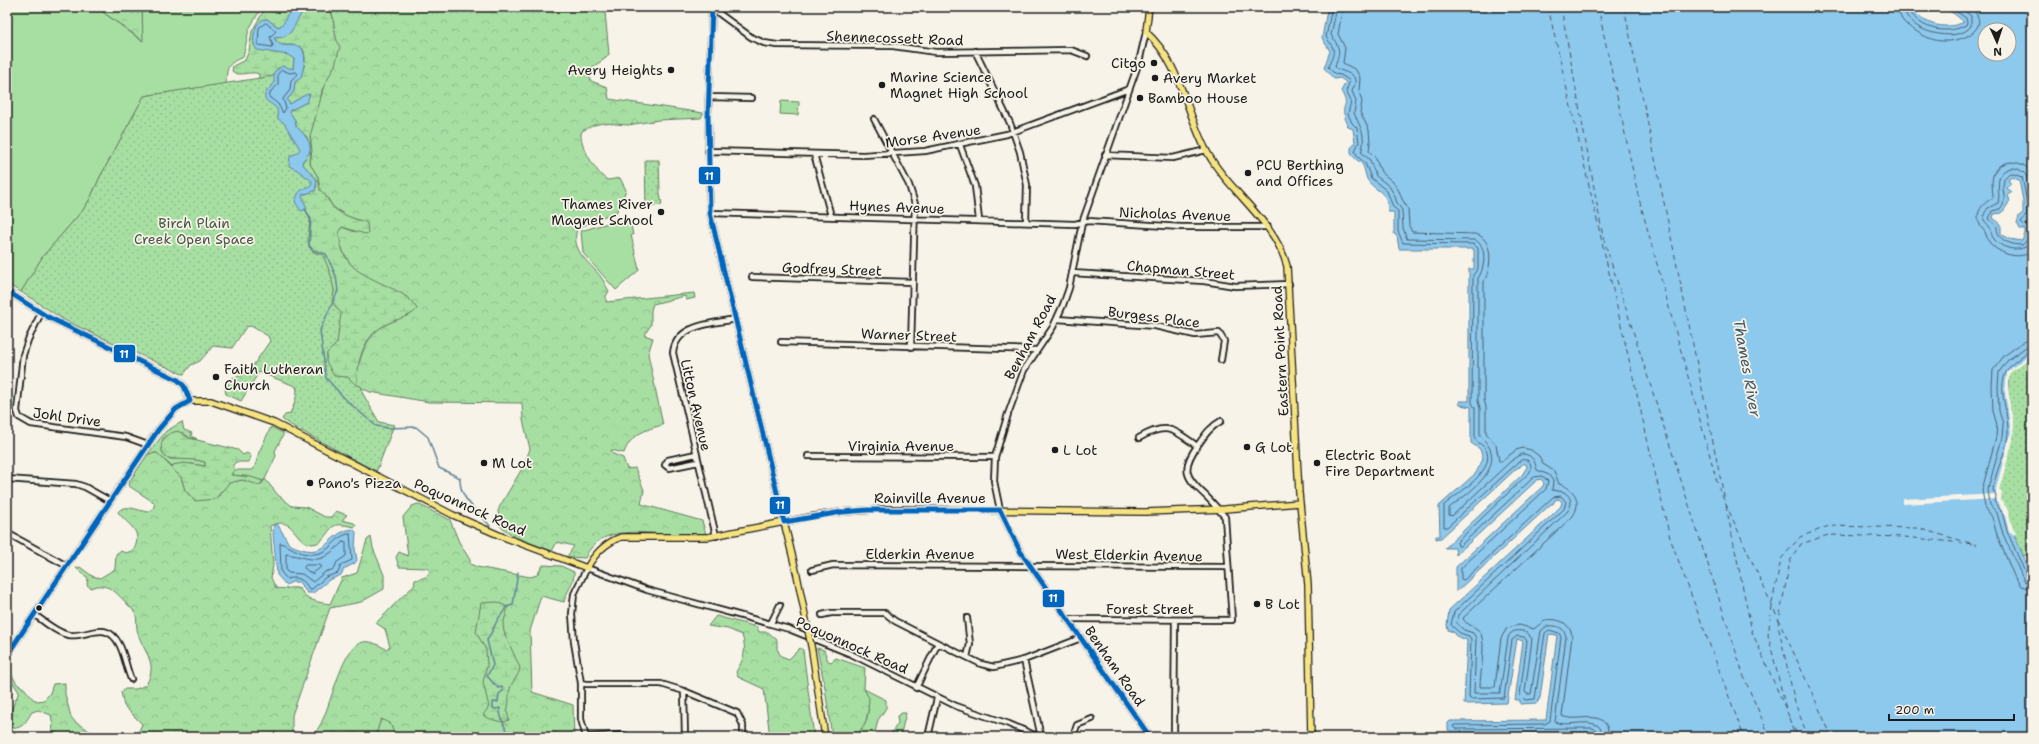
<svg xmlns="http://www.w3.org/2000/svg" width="2039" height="744" font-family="'Shantell Sans',sans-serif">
<defs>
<pattern id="forest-crowns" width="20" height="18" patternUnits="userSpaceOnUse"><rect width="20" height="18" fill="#a7dfa3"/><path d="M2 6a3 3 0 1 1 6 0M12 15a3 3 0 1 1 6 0" fill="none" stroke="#8fbf8c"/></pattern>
<pattern id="wetland-marsh" width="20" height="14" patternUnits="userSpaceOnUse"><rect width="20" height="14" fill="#a7dfa3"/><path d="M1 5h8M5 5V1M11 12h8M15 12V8" fill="none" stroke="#8fbf8c"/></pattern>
<pattern id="park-dots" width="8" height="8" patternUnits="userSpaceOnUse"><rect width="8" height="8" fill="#a7dfa3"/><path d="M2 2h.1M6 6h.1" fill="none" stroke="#8fbf8c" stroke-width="1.8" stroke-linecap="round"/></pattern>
</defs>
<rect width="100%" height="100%" fill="#f7f3e8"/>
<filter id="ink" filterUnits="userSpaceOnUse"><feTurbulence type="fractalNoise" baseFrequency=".025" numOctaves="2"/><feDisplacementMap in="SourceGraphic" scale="8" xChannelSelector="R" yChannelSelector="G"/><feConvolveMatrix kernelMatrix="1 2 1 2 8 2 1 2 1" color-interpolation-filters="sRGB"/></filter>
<g filter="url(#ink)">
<path fill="#a7dfa3" stroke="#627e60" d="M7,7H96L142,41V7H251L259,12L249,29L243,57C226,64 227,68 226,84L144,96L100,177L90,199L83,210L43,256L21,292L7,284Z
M781,101L799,102L798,115L780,114Z
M624,217L630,221L633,235H631L639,270L616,290L583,253L581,231L611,222L610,220Z
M182,422L184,430L192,433L191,436L197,439L190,438L182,432L163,438L162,452L170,459H194L205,462V466L192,464L173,465L172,467L157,453L148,454L166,431Z
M271,427L283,433V435L275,451L276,456L265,479L263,481L245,476L231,475L234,470H253L256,463L259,452Z
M864,689L886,700V708L878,720L874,737H858C858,731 861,731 864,726C870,715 869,700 864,689Z
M902,713H906L900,737H889L898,723L897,716Z
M381,719L390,723L396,737H375Z"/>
<path fill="url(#forest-crowns)" stroke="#627e60" d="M96,7H142L143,41Z
M330,7H558L605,12L609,54L606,58L588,70L591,81L607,87L609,99L703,113L701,118L659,120L628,125L603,123L594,125L582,131C576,140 598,177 608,180L620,178L626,190L616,213L607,215L581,227L577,229C570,253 592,263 603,280C605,283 606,287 609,291L606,296V302L694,293L695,298L686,300L685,296L653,304L651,310V325L644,335L653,338L648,354L663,425C646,429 630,435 624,453L611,450L613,454L623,458L627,469L635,468L644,490L641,504L702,521L706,534C696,534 687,535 678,535C647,534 600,522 585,558L567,557L574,546L557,542L552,551L515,537L500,526L498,511L500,506L523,467L530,449L523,420L522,403L429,402L370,392L356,385C358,362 364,335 387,324C396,319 405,317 413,313L407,297C374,279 341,274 339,231L342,227L355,232L367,223L347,216L333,207L327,197L320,190L318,177L310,164L312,150L310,136L336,42L333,17Z
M157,453L181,477L185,490L190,496H219C223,486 231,479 242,480C250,480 254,484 262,484L265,479L278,495L292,506L306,507L325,517H331L336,511L347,515L342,520L354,523L356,525L355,527C349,526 342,524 336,525C327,528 325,544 312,544C294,543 295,514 270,526L273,565L271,578L276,588C285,590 292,586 300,589C307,601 317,602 330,604L342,578L357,573L367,540L371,537L373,548L384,575V589L361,602L330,608L292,715V737H130L139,731L142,724L124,706L121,692L125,689H136L146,685C160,661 141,651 137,629C136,623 138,617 134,611C122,600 110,579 91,588L87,585L88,578L76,568L80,567L92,576L100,578L115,569L116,554L120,551L126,553L134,550C143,529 129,527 118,512C124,503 139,511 148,512L153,509L155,503L129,486L130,481L148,454Z
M418,504L450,520L459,542L470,560V564L477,567L530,577L537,575L543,565L561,566L574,572C575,582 566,592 564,602L541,596L530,631L532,692L573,705L574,737H396L390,723L381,719L375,737H312C314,733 317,731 319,727C330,710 341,650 360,643C370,639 378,645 386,649L390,647L385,629L376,623C389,611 400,597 414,586L415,580C422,578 429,578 430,570L426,568L399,567L396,557L399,552L408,556L403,517L412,506Z
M716,616L757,627L759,632H768L777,640V649L781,656L789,659L800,648L803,650L814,737H770L764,689L738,677L736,672C744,659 747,650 742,635L728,629L708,626Z
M817,648L824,650L828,661L831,662L836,658L865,668L864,689L869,698L868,712L865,724L858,733V737H832L825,688Z
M8,668L17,684L24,688L33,699L38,701L44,700L50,693L53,684L65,683V694L71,717L75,722L91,732L107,737H50L53,726L51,715L38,710L32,712C26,721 22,731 10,727L7,720L19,692L7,674Z"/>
<path fill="url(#wetland-marsh)" stroke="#627e60" d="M259,7H294L285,23L278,27L267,19L256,27L254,45L264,50L291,55L294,59L293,69L278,68L274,74L296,194L304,201L302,195L314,191L317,186L310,173L302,163L309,153L308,141L307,137L296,126L294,119L289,111L307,102L303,96L290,104L287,100L294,91L295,82C303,76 308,59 303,49C300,48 295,45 292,45C284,45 279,47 274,38L286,36L305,7H330C334,18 334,39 340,47L335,65L322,90L320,101L310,136L311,147L310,164L318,177L320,190C327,195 329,203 334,208C343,216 356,219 367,223L368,233L365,234L342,227L339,231C341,271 365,274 397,291C406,296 412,300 417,309L413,313C402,319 390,321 380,328C340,357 363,428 369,468L288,417C292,409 302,394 295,386L258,95L259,74C250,70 239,78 232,71L233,66L245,60L249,51L252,31L263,12Z
M178,431L189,438L238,450L243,455L247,453L251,456L249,462H236L233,465L234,470L231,475L251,477L263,481L259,485L242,480L229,483L215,499L195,501L185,490L181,477L173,470L172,467L173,465L184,463L205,466V462C192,458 178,461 165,457C157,443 163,434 178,431Z
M497,602L508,607L503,625L504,632L520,668C519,676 512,681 510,689C508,696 510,704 507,711L509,720L504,722C500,722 485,718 483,715L489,707L483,682L487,666L486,650L476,632L481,603Z"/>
<path fill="url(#park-dots)" stroke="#627e60" d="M286,74L282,104L303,143L298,160L313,178L314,185L303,190L298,201L306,210L310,220L308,239L309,247L313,252L323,255L331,275L334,291L332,302L341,313L337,343L327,353L326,361L334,376L348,377L356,385L361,386L363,394L379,422L394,425L377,470L375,471L287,423L282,419L285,415L290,414C294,405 297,398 297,388L295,386L259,372L241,401L226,394L225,389L232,378L243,375L250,370L270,341L268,336L251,326L246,327L232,348L213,346L200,361L191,365L184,374H182L66,321L21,292L43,256L83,210L90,199L100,177L144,96Z
M645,160H659L660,193L662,205L646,207Z
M2032,353V554L2022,556L2000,504L1997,491L2008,409V374Z"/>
<path fill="#8dc8ed" stroke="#608399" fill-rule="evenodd" d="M294,7H305L291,32L284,37L274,38C281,50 291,43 301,47C308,56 303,68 301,78L295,82L294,91L287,100L290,104L305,95L310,94L307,102L289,111L295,120L296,126C303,133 315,144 308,155C305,159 303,159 302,163L317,180L315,191L302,195L307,209L301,211L295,202C298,192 300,189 311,186L312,181L297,170L289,166L290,156L297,153L300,149L284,123L278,119L277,109C274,105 272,105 268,102C259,96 271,88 274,83V72L282,66L293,69L294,59L288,55L257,50C250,42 254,19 267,19L278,27C285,24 284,21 287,16C289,12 292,12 294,7Z
M1329,7H1915L1914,10C1924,26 1948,30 1964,22C1953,13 1949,7 1934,11L1931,7H2032V353L2008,374V409L2012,423V435L1997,487L1999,499L2032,576V737H1594L1593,732L1454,733L1448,730V723L1450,721L1546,720L1557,635L1549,634L1540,698L1537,703L1520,704V700H1515L1523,641L1517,639L1507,703L1464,704L1467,640L1456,636L1455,633L1448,630L1447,625L1449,610L1551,516L1561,506L1562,502L1559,499L1555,500L1553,504H1551L1456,592V567L1543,486L1544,483L1541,479L1537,480L1456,555L1455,548H1445L1522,475L1527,467L1526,464H1522L1520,467L1517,468L1441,538L1436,539V536H1440L1439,506L1476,473L1483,459L1480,449L1471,443V407L1460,405L1459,401H1469V269H1474V249H1399L1397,236L1394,234V212H1388C1389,190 1374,192 1367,179C1365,175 1365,168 1362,164C1358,160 1350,157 1351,149C1351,146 1354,145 1355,142L1353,129L1348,127C1347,122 1345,119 1344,114C1342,103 1350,107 1341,91L1346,82L1340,78L1334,79L1324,68L1330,51L1322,38L1327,10ZM1985,30H2009V54H1985ZM2012,177L2019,180L2023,201V213L2019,216L2017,223L2020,229H2025V233L2022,241L2010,239L2001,234V224L1993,218L1994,214L2002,213L2010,201L2008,195L2012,192L2007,188L2011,184L2008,180Z
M274,524L278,525L289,544C329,564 325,532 353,529L356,532L355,549L357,560L355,563L344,569L341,575L329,580L313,593H307L299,582H292L286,585L277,575L273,534Z"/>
<path fill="#f7f3e8" d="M2032,352V356L2011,372L2008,382L2010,408L2014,423L2013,440L1999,490L2002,493L2001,501L2007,508L2013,529L2016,533L2014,535L2009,531L2005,516L1997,502V499L1903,504V499L1996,494V488L2011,432L2005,392L2007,372Z"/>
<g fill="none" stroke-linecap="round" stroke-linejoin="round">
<path stroke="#496170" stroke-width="1" d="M1332,7L1326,37C1336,51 1335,51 1328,67L1335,74L1341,75L1350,81L1346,91L1351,101L1348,114L1352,123L1357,128L1359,142L1355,151L1358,157L1365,163L1371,178L1387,191L1393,207L1398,211V231L1403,243L1473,244L1478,248V269L1473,275L1472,403L1475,408V440C1478,443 1482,444 1485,448C1499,469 1457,494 1444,505V527H1447L1521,460C1529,458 1533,464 1530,472L1457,542L1458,546H1460L1534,477L1542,476L1548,481L1546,489L1461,568V579L1464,580L1553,497L1561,496L1566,502L1564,509L1454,612L1451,625L1460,633L1469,636L1471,639L1469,697L1470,699L1504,698L1512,640L1517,636L1524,637L1527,641L1520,695L1525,700L1535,699L1545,633L1549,630L1559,633L1561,637L1550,721L1545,724L1454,725L1453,727L1456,729L1593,728L1597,731L1598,737
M1337,7L1331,35C1341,49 1340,52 1335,67C1342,74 1363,71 1352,91L1356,101L1354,113C1360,127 1367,136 1361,152L1370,160L1376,176L1389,186L1394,194L1397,203L1402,210L1403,228L1407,239L1474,240C1488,244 1485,269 1478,278V401L1480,408V436C1512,464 1471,491 1449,508V515L1452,516L1511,461L1522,454C1532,454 1535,461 1537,470L1549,475L1553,481L1552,490L1564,492C1572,497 1573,505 1567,512L1458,615L1457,624L1464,630L1473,633L1476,638L1474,693H1500L1508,638C1511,629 1519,630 1527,632L1532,639L1525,692L1527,694H1531L1541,631L1547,626C1556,625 1565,627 1566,637L1555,722C1569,729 1602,712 1603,737
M1343,7L1338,34L1345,48L1343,63L1356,70L1360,78L1359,91L1362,102L1360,112L1369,130L1370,142L1369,151L1375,157L1381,172L1393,182L1399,191L1402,199L1408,209L1409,226L1412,232L1475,234C1494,238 1492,268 1484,281V400L1486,407V433L1496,445L1499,461L1501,462L1516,450L1523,448L1531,450L1539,456L1543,464L1554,471L1559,484C1575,488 1583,503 1572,517L1463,618C1465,626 1477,625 1481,634C1486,645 1480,674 1480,687H1495L1501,638L1507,628L1519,625L1534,629L1545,620C1557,618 1570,622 1572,636L1562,716C1578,724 1608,705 1609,737
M1899,7C1898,17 1904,24 1913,29C1923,36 1934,42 1947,41C1966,41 1993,26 1970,7
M1905,7C1902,31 1958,45 1971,26V16L1960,7
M1911,7L1910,11C1920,30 1948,35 1966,25L1967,22L1966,18L1950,7
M266,23L276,31L270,37L273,45L272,47L258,45L259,28Z
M282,70L290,73L296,72L298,74L291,80L290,90L283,99L286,108L283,113L278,104L269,97L271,91L278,85V74Z
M2010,173L2022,177L2027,202V214L2021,222C2023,224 2025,225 2027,226C2033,231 2027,242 2022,245C2009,245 1996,239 1997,226L1989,219L1992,211L2000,209C2006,201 2004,197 2003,189C2002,186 2004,183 2004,179Z
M2032,173C2023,159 1998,157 1993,176C1991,183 1993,191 1993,198C1983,203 1974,212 1980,225C1981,228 1984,230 1985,232C1987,236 1987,240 1990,243C1999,254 2020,261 2032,251
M2032,199L2026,175C2022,170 2014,166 2008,169C1993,174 2001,192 1998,203L1988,208C1978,222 1988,221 1991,230C1992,233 1991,236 1994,239C2003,250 2024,254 2032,241
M2032,340L2023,342L2004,356L1993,370L1992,387L1993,411L1997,425L1996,437L1982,490L1985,507L1992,517L1997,535L2014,576L2021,586L2032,589
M2032,346L2026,347L2008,360L1999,372L1998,387L1999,411L2003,424L2002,438L1988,489L1990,505L1997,513L2003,534L2024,581L2032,583
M2032,351C2027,351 2021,357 2017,360C1988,382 2013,411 2007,440C2004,457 1995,472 1993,490L1996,496L1995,503L2002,512L2007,531L2027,577L2032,578
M350,534L352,560L341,565L338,573L326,577L312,589H309C304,579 297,576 287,579L281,572L280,543C289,545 298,554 309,554C332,556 334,534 350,534Z
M343,542L346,543V556L337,562L334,569L325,572L313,582L302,574L289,573L286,571V554C318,559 316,567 343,542Z
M306,565H319L321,567L312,574L304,568Z"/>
<path stroke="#608399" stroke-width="1.5" d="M305,209L311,219L309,245L313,250L326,254L336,276L338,291L320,330L326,378L346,400L376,426L388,428L416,427L428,437L439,468L460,478C459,500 478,510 490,526
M507,737C507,726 499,719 500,708L496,709L493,708V702H498L499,694L503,691L502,687L498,688L487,676L493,665L487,640C492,633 494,626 498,619C501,614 504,613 506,607L513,605L518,572"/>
<path stroke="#445865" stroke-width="1" stroke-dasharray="5 4" stroke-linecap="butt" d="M1548,7L1670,538L1744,737
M1561,7L1603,237L1745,680L1770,737
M1598,7L1638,195L1719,489L1832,737
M1624,7L1725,501
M1726,506L1752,632L1798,737
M1772,603L1781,559L1800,537L1829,526L1917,528L1977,545
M1772,606L1768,635L1786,709
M1789,718L1795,737
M1808,737L1795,703L1778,625L1790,561L1801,544L1828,535L1904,537L1973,544"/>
<defs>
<path id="minor" d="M712,7L708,117L710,213L784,522
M713,9L751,37L764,43L777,45L893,46L936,52L1071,50L1087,56
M975,51L1010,123L1020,152L1027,185L1026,222
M709,97L752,98
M874,119L909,185L915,204L911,347
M960,145L975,186L979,220
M708,151L863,155L925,151L1007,134L1129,89
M814,154L831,216
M1105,155L1173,158L1206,150
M710,213L1075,224L1088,221L1181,227H1268
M1072,273L1204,281L1235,286L1289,284
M752,277L912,282
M41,313L28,340L23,355L17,411L19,417L31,424L126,437L148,445
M1057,319L1155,326L1195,335L1219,333L1224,341L1221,360
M781,342L1036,350
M1139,438C1167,422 1173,429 1197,446
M696,454L668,460L665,465L669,468L698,462
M808,456L995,457
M7,479L76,484L85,487L110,501
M1000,510L994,481L995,457L1008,414L1024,370L1053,327L1063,305L1069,288L1082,223L1139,62L1146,32
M7,533L67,566
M716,536L673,353C676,324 712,324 735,319
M812,570L833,565L1228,567
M35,615C45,622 57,633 69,635C87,638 106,619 119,644C125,655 126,668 131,679
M822,615L831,613H885L895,621L938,643L981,664L994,667L1024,660L1081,638
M1067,619L1232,620L1225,517C1219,510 1213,503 1206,496C1186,478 1180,469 1198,445C1205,435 1210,427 1221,421
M771,623L780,605
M7,655L158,430L176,409L190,401
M967,657L970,644L967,618
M1024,660L1041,737
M581,683L586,684H661L684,691L737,713L743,725V737
M916,688L938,643
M684,691L685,737
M585,737L622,735L630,737
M586,737L581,719V683L574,642L572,614L574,594L587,568L647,590L789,629L851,654L956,706L1009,724L1039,737
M928,737L937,698
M1073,737L1077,725L1092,719
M1174,737L1175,620"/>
<path id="major" d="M1149,7L1146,32C1180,62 1186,112 1206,150C1228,192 1274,219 1287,266L1299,493L1308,585L1311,737
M7,291L48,317L178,380L184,386L190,401H211L274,423L453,515L501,536L587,568C595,553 605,543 621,537H708L815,516L842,512L885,509L1145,512L1225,509L1300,503
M1000,510L1020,551L1150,737
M784,522L797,575L807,625
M812,651L825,737"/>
</defs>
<use href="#minor" stroke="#1c1c1c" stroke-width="8"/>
<use href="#major" stroke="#1c1c1c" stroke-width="8"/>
<use href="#minor" stroke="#f7f3e8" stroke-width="4.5"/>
<use href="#major" stroke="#f6e381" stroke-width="5.5"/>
<defs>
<path id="major-bridge" d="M807,625L812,651"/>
</defs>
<use href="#major-bridge" stroke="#1c1c1c" stroke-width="8" stroke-linecap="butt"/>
<use href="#major-bridge" stroke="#f6e381" stroke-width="5.5"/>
<defs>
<path id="bus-1" d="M712,7L708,117L710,213L784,522L842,512L868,510H1000L1020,551L1150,737
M7,291L48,317L178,380L184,386L190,401L176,409L158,430L7,655"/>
</defs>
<use href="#bus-1" stroke="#f7f3e8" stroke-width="8"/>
<use href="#bus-1" stroke="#0065bd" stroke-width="5"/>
</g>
</g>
<g fill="#1c1c1c" stroke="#f7f3e8" stroke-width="1.5">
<circle cx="1154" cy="63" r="4"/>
<circle cx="671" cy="70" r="4"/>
<circle cx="1155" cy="78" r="4"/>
<circle cx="882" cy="85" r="4"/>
<circle cx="1140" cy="98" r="4"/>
<circle cx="1248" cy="173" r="4"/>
<circle cx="661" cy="212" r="4"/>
<circle cx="216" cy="377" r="4"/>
<circle cx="1247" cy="447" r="4"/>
<circle cx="1055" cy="450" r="4"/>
<circle cx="484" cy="463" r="4"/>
<circle cx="1317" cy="463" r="4"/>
<circle cx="310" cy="483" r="4"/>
<circle cx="1257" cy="604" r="4"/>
<circle cx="39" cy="608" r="3.5"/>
</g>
<g text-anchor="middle" stroke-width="3.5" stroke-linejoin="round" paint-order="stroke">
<g font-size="14" fill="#1c1c1c" stroke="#f7f3e8">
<text transform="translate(895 38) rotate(2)" y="5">Shennecossett Road</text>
<text transform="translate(933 136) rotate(-8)" y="5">Morse Avenue</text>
<text transform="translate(897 207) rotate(2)" y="5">Hynes Avenue</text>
<text transform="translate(1175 214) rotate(2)" y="5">Nicholas Avenue</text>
<text transform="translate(832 269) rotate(2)" y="5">Godfrey Street</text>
<text transform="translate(1181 270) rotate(5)" y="5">Chapman Street</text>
<text transform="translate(1154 317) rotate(7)" y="5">Burgess Place</text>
<text transform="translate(909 335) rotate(2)" y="5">Warner Street</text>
<text transform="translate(1030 337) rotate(-62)" y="5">Benham Road</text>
<text transform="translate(1280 351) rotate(-93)" y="5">Eastern Point Road</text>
<text transform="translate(696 405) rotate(77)" y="5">Litton Avenue</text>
<text transform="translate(67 417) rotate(8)" y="5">Johl Drive</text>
<text x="901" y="451">Virginia Avenue</text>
<text x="930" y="503">Rainville Avenue</text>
<text transform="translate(470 507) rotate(24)" y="5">Poquonnock Road</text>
<text x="920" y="559">Elderkin Avenue</text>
<text transform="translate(1129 555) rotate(1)" y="5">West Elderkin Avenue</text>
<text x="1150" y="614">Forest Street</text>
<text transform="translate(852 645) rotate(24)" y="5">Poquonnock Road</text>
<text transform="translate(1115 666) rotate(55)" y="5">Benham Road</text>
</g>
<g font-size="14" fill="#1c1c1c" stroke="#f7f3e8" text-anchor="start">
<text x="1146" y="68" text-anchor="end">Citgo</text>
<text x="663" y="75" text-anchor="end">Avery Heights</text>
<text x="890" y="82">Marine Science<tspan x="890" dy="16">Magnet High School</tspan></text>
<text x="1163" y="83">Avery Market</text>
<text x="1148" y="103">Bamboo House</text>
<text x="1256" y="170">PCU Berthing<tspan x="1256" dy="16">and Offices</tspan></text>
<text x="653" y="209" text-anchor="end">Thames River<tspan x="653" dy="16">Magnet School</tspan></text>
<text x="224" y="374">Faith Lutheran<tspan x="224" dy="16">Church</tspan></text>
<text x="1255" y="452">G Lot</text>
<text x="1063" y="455">L Lot</text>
<text x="1325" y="460">Electric Boat<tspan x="1325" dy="16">Fire Department</tspan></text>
<text x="492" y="468">M Lot</text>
<text x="318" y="488">Pano's Pizza</text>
<text x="1265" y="609">B Lot</text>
</g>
<g font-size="14" fill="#465644" stroke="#f7f3e8">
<text x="194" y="228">Birch Plain<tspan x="194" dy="16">Creek Open Space</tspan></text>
</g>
<g font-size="15" font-style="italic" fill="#445865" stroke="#f7f3e8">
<text transform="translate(1747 368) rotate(80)" y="5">Thames River</text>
</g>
</g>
<g stroke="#f7f3e8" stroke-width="1.5">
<rect x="698" y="166" width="23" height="19" rx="4" fill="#0065bd"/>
<rect x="113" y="344" width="23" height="19" rx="4" fill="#0065bd"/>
<rect x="769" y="496" width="22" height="19" rx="4" fill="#0065bd"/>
<rect x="1042" y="589" width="23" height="19" rx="4" fill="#0065bd"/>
</g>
<g font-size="11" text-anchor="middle" font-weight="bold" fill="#fff">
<text x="709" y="180">11</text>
<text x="124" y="358">11</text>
<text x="780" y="509">11</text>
<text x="1053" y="602">11</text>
</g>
<rect width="2039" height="744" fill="none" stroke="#f7f3e8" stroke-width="24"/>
<rect x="12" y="12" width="2015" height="720" fill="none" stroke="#1c1c1c" stroke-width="1.5" filter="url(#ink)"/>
<g transform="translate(1997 42) rotate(177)"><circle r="19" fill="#f7f3e8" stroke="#9f9d96"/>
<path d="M0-3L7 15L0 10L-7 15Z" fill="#1c1c1c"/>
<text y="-6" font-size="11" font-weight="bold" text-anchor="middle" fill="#1c1c1c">N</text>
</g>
<path d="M1889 714v6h125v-6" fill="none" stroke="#1c1c1c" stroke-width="2"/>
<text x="1895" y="714" font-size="12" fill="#1c1c1c" stroke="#f7f3e8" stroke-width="3" paint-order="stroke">200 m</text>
</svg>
